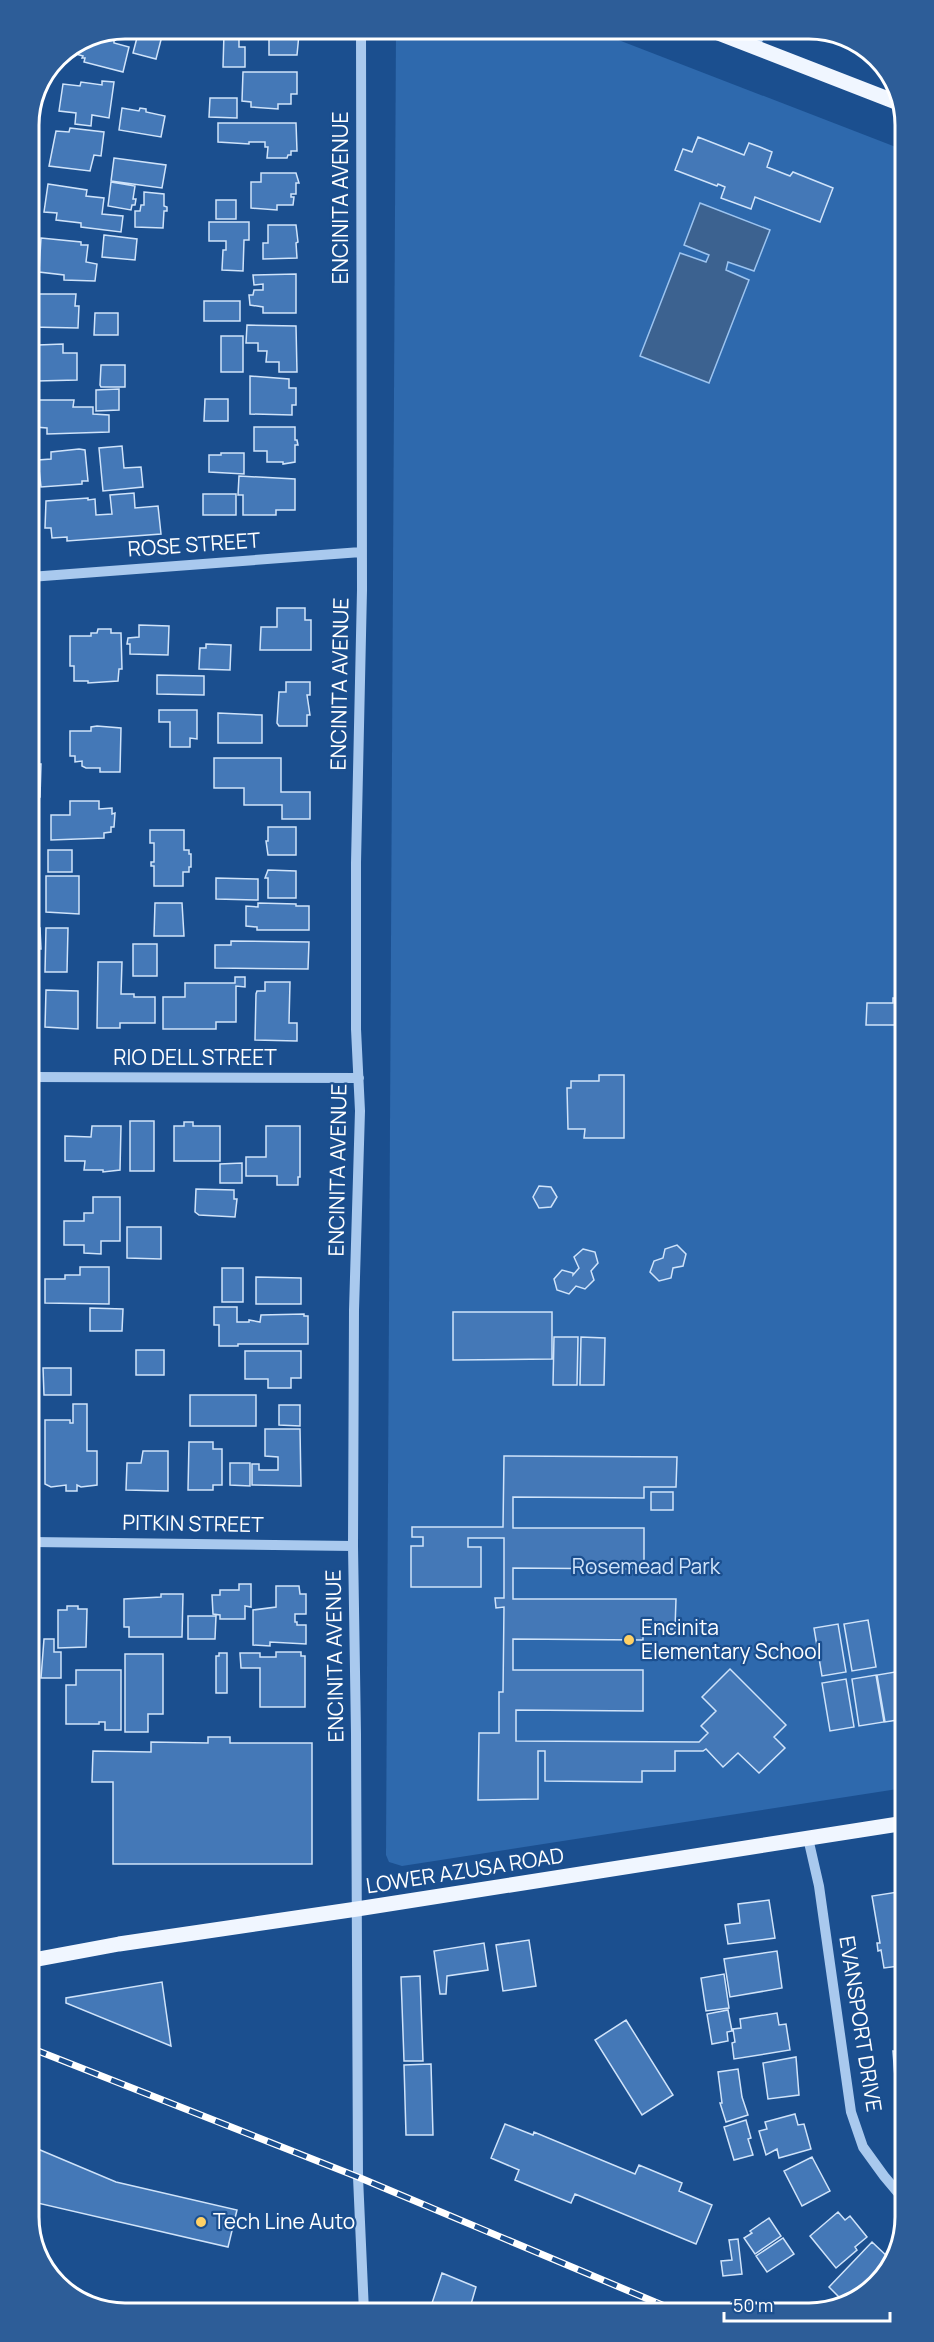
<svg xmlns="http://www.w3.org/2000/svg" width="934" height="2342" font-family="Manrope,sans-serif">
<rect width="100%" height="100%" fill="#1b4f8f"/>
<path fill="#2e69ad" d="M396,29H590L901,149L904,1788L402,1866L389,1862L386,1855Z"/>
<path fill="#3c6290" stroke="#9cc4f0" stroke-width="1.5" d="M700,203L770,230L754,271L728,262L726,270L749,280L709,383L640,356L680,253L706,262L709,255L684,245Z"/>
<path fill="#4478b7" stroke="#cfe3fa" stroke-width="1.5" d="M269,29H297V34H299L297,55H269Z
M139,30L162,36L156,59L133,53Z
M224,33H239V47H245V67H223Z
M110,34L114,35V43L129,47L123,72L84,62L85,58H82L83,56L69,52Z
M243,72H297V94H291V104H278V109L251,107V102L242,101Z
M102,81L114,82L109,118L92,115L91,126L75,124L76,113L59,111L63,84L80,86L81,82L102,85Z
M210,98H237V118L209,117Z
M122,108L139,111L140,108L146,109V112L165,116L161,137L119,130Z
M218,123H296L297,151H291V155H288L287,158H267L268,147H265V142H249V144L218,142Z
M70,128L104,132L101,156L94,155L90,171L49,166L56,131L69,132Z
M698,137L744,155L749,143L760,147L772,152L767,167L790,176L793,172L833,188L820,222L755,197L751,209L721,198L725,187L718,184L717,186L675,170L683,149L692,152Z
M114,158L166,165L162,188L111,181Z
M261,173H296L299,183H296V194H291V197H294L293,205H277V210L251,208V182H261Z
M111,182L135,186L133,199H136L135,205H132L131,210L108,206Z
M48,184L87,190L86,196L104,198L102,214L123,216L121,232L81,227V223L56,220L57,213L44,212Z
M144,192L164,194V206L167,207V211H164L163,228L135,227V211H140L141,205H144Z
M216,200H236V219H216Z
M209,222H249V240H244L243,271L222,270L223,250H226V241H209Z
M268,225H296L298,242L296,243L297,258L263,259V243H268Z
M104,235L137,239L135,260L102,257Z
M41,238L81,242V245H88L86,262L97,264L95,281L64,280V275L39,272Z
M296,274V313H263V307L250,305L249,295H253L254,290H263V284L254,285L253,275Z
M34,294H76L75,306H79L78,328L31,327Z
M204,301H240V321H204Z
M95,313H118V335H94Z
M247,325L296,326L297,372H279V362H266L267,351H258V343H246Z
M221,336H243V372H221Z
M63,344V353H77V380L37,381L36,373H33V354H38V345Z
M101,365H125V387H101L100,385Z
M250,376L289,379V388H296V405H292V415L250,414Z
M119,389V410L96,411V390Z
M205,399H228V421H204Z
M34,400H74L73,407H93V414L109,415V432L47,434V428L35,427Z
M254,427H295V440H297L298,445H295V462L283,464V462H267V451H254Z
M122,446L124,468L141,467L143,487L103,491L99,448Z
M79,449L85,450L88,481H82V484L41,487L38,460L51,459V452Z
M221,453H244V474L209,472V455H221Z
M239,476L295,479V510H276V515H243V495H238Z
M134,493L135,508L158,506L161,534L67,541V537L52,538L51,528H45L46,501L88,498V500L95,499L96,515L112,514L110,495Z
M203,494H236V515H203Z
M277,608H305V620H311V650H260L261,627H277Z
M139,625L169,626L168,655L130,654V644H127L128,638L139,637Z
M98,629H111V633H121L122,669H119L118,681L88,683V681H74V666H70V636H91V633H97Z
M206,644L231,645L230,670L199,669L200,648H206Z
M30,662L35,663L34,741H30Z
M157,675L204,676V695L157,694Z
M286,682H310V695H307L310,715H307V726H279L277,723L279,692H286Z
M159,710H197V739L190,738V747H170V722H159Z
M218,713L262,715V743H218Z
M97,726L121,728L120,772H100V768H86L82,766V761L75,762V756H70V731H91V727Z
M214,758H281V792H310V819H282V805H244V788H214Z
M30,764H41L40,797H30Z
M70,801H99V809L112,808V814L115,813L114,827H111V832L104,833V838L51,840V815H70Z
M268,827H296V855H268L266,841H268Z
M150,830H184V850H189V854H191V867H189V872H183V886H154V866H151V862H154V843H150Z
M48,850H72V872H48Z
M30,851L31,854H36V881H30Z
M268,870L296,871V898H268V878H265Z
M46,876H79V914L46,912Z
M216,878L258,879V900L216,899Z
M155,903H182L184,936H154Z
M258,903L296,904V906H309V930H257V927L246,926V906L258,907Z
M31,928H40L41,949H31Z
M46,928H68L67,972H45Z
M231,941L309,942L308,969L215,968V945H231Z
M133,944H157V976H133Z
M98,962H122L121,994H134V997H155V1023H120V1028H97Z
M235,977H245V987L236,986V1022H216V1029H163V997H185V983H235Z
M265,982H290L289,1023H297V1041L255,1040L256,994L257,991H265Z
M46,990L78,991V1029L45,1027Z
M31,991H39L38,1017H31Z
M893,998H903V1025H866L867,1003H893Z
M599,1075H624V1138H584L585,1129H568L567,1088H571V1081H599Z
M130,1121H154V1171H130Z
M184,1122H193V1126H220V1161H174V1126H184Z
M92,1126H121L120,1170L103,1172V1170H84L85,1161H65V1136L91,1137Z
M266,1126H300V1177H298V1185H277V1176H246V1157H266Z
M242,1163V1183H220V1164Z
M539,1186L551,1187L557,1197L551,1207L539,1208L533,1197Z
M196,1189L234,1190V1199H237L235,1217L199,1215L195,1212Z
M93,1197H120V1241H101V1254L84,1253V1245H64V1221H84V1213H93Z
M31,1224H39L38,1282H31Z
M127,1227H161V1259L127,1258Z
M677,1245L686,1254L683,1266L673,1268L671,1278L659,1281L650,1272L654,1261L663,1258L665,1249Z
M583,1249L595,1252L598,1263L591,1271L594,1280L585,1289L576,1286L569,1294L557,1290L554,1279L562,1270L573,1273V1275L579,1268L574,1257Z
M80,1267H109V1304L45,1303V1279H65V1275H80Z
M222,1268H243V1302H222Z
M256,1277L301,1278V1304H256Z
M214,1307H237V1322H249V1320L260,1322L261,1315L304,1314V1316H308V1344H238V1346H219V1325H214Z
M90,1308L123,1309L122,1331H90Z
M31,1311H39V1335H31Z
M453,1312H552V1359L453,1360Z
M554,1337H578L577,1385H553Z
M581,1337L605,1338L604,1385H580Z
M136,1350H164V1375H136Z
M245,1351H301V1378H291V1388H268V1379H245Z
M43,1368H71V1395H44Z
M190,1395H256V1426H190Z
M73,1404H87V1451H97V1485L81,1487L77,1485V1491H66V1485L51,1487L45,1484V1420H70V1423H73Z
M279,1405H300V1426L279,1425Z
M265,1429H300L301,1486L252,1485V1464H259V1470H278V1457L265,1456Z
M189,1442H213V1449H222V1485H213V1490H188Z
M143,1451H168V1491L126,1490L127,1463H141Z
M504,1456L677,1457L676,1487H644V1498L513,1497V1528H644V1569L513,1568V1599H676L675,1629H643V1640L513,1639V1670H643V1711L516,1710V1741L699,1742L708,1733L701,1726L716,1711L702,1697L730,1669L786,1725L774,1737L785,1748L759,1773L738,1753L723,1767L706,1749L703,1751H675V1771H642V1782L545,1781V1751H538V1799L478,1800L479,1733H499V1692H503L504,1607L496,1608L495,1598H504V1538H468V1547H481V1587H411V1546H423V1537H412V1527H503Z
M230,1463H250V1486L230,1485Z
M651,1492H673V1510H651Z
M239,1584H251V1607L245,1606V1619H220V1615L213,1614L212,1595H220V1590H239Z
M276,1586H299L300,1594H306V1614H295V1622H297V1625H306V1644L270,1642V1646L253,1645V1610L276,1607Z
M161,1594H183L182,1637H129V1627H124V1599L161,1597Z
M67,1606H78V1609H87L86,1647L58,1648V1610H67Z
M188,1616H216L215,1639H188Z
M868,1620L876,1667L852,1671L844,1624Z
M838,1624L846,1672L822,1676L814,1628Z
M44,1639H54V1652H61V1678H41Z
M276,1652H301V1656H305V1707H260V1668H241L240,1653H260V1657H276Z
M219,1653H227V1693H216V1656H219Z
M125,1654H163V1714H148V1732H125Z
M76,1670H121V1730H105V1722H99V1724H66V1685H76Z
M901,1671L904,1690V1719L885,1722L877,1675Z
M876,1675L884,1722L859,1726L852,1679Z
M846,1679L854,1727L830,1731L822,1683Z
M32,1690H37V1719H32Z
M208,1737H230V1743H312V1864H113V1782H92L93,1751L151,1752V1742L208,1743Z
M904,1891L905,1907L900,1908L905,1939L903,1994L899,1966L884,1968L881,1950L878,1951L877,1943H880L872,1896Z
M769,1900L775,1938L728,1944L725,1925L740,1923L738,1904Z
M529,1940L536,1986L503,1991L496,1945Z
M484,1943L488,1970L447,1976L446,1994H440L434,1951Z
M777,1951L782,1988L730,1997L724,1959Z
M724,1974L729,2008L706,2011L701,1978Z
M420,1976L423,2061H404L401,1977Z
M162,1982L171,2046L66,2003V1998Z
M728,2010L732,2031L727,2032L728,2041L712,2044L707,2014Z
M777,2013L779,2025L786,2024L790,2050L734,2059L732,2043L735,2042L733,2029L741,2028L740,2019Z
M626,2020L673,2095L642,2115L595,2040Z
M893,2051H905V2111L904,2105H899L898,2090H896Z
M796,2057L799,2095L768,2099L763,2063Z
M431,2064L433,2135H406L404,2065Z
M738,2069L742,2097L748,2115L726,2122L720,2103H722L718,2072Z
M795,2114L798,2125L804,2124L811,2149L779,2158L777,2149L766,2155L759,2131L767,2129L765,2122Z
M746,2120L751,2138L748,2139L753,2155L734,2160L724,2127Z
M505,2124L533,2135L534,2132L635,2174L639,2165L682,2183L679,2191L712,2205L696,2244L575,2194L571,2203L515,2180L519,2170L491,2158Z
M33,2147L116,2182L237,2210L228,2247L33,2202Z
M812,2157L830,2191L802,2206L784,2171Z
M838,2212L845,2220L850,2216L867,2237L855,2247L857,2250L836,2268L810,2236Z
M769,2218L781,2236L755,2254L744,2238L752,2233L750,2231Z
M783,2238L794,2254L767,2272L756,2256Z
M738,2239L742,2274L723,2276L721,2261L732,2260L729,2240Z
M872,2242L891,2260L886,2276L846,2304L829,2287Z
M442,2273L476,2287L469,2311H434L430,2309Z"/>
<g fill="none" stroke-linecap="round" stroke-linejoin="round">
<path stroke="#a9c9ee" stroke-width="10" d="M361,29L362,590L356,863V1029L360,1111L354,1310L353,1546L356,1734L358,2177L364,2312
M754,47L763,29
M30,577L361,552
M31,1077L359,1078
M32,1542L353,1546
M808,1838L819,1886L851,2112L863,2147L884,2176L905,2201"/>
<path stroke="#f0f6ff" stroke-width="15" d="M708,29L901,104
M33,1960L119,1944L357,1909L905,1823"/>
<defs>
<path id="rail" d="M33,2049L358,2177L674,2310"/>
</defs>
<use href="#rail" stroke="#fff" stroke-width="7"/>
<use href="#rail" stroke="#1b4f8f" stroke-width="4.5" stroke-dasharray="14" stroke-linecap="butt"/>
</g>
<g fill="#ffd166" stroke="#1b4f8f" stroke-width="2">
<circle cx="629" cy="1640" r="6"/>
<circle cx="201" cy="2222" r="6"/>
</g>
<g text-anchor="middle" stroke-width="4.5" stroke-linejoin="round" paint-order="stroke">
<g font-size="21" fill="#fff" stroke="#1b4f8f">
<text transform="translate(341 198) rotate(-90)" y="7">ENCINITA AVENUE</text>
<text transform="translate(194 545) rotate(-4)" y="7">ROSE STREET</text>
<text transform="translate(340 684) rotate(-89)" y="7">ENCINITA AVENUE</text>
<text x="195" y="1065">RIO DELL STREET</text>
<text transform="translate(338 1170) rotate(-89)" y="7">ENCINITA AVENUE</text>
<text transform="translate(193 1524) rotate(1)" y="7">PITKIN STREET</text>
<text transform="translate(335 1656) rotate(-91)" y="7">ENCINITA AVENUE</text>
<text transform="translate(465 1871) rotate(-9)" y="7">LOWER AZUSA ROAD</text>
<text transform="translate(860 2024) rotate(81)" y="7">EVANSPORT DRIVE</text>
</g>
<g font-size="21" fill="#cfe3fa" stroke="#1b4f8f">
<text x="646" y="1574">Rosemead Park</text>
</g>
<g font-size="21" fill="#fff" stroke="#1b4f8f" text-anchor="start">
<text x="641" y="1635">Encinita<tspan x="641" dy="24">Elementary School</tspan></text>
<text x="213" y="2229">Tech Line Auto</text>
</g>
</g>
<path d="M0 0H934V2342H0ZM125 39H809A86 86 0 0 1 895 125V2217A86 86 0 0 1 809 2303H125A86 86 0 0 1 39 2217V125A86 86 0 0 1 125 39Z" fill="#2d5d98" fill-rule="evenodd"/>
<path fill="none" stroke="#fff" stroke-width="3" d="M125 39H809A86 86 0 0 1 895 125V2217A86 86 0 0 1 809 2303H125A86 86 0 0 1 39 2217V125A86 86 0 0 1 125 39Z"/>
<path d="M724 2312v9h166v-9" fill="none" stroke="#ffffff" stroke-width="3"/>
<text x="733" y="2312" font-size="18" fill="#ffffff" stroke="#1b4f8f" stroke-width="4.5" paint-order="stroke">50 m</text>
</svg>
